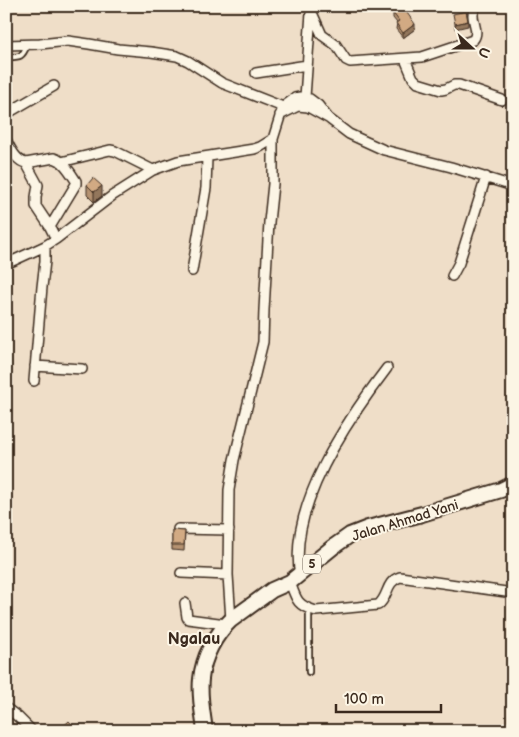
<svg xmlns="http://www.w3.org/2000/svg" width="519" height="737" font-family="'Balsamiq Sans',sans-serif">
<rect width="100%" height="100%" fill="#efdec8"/>
<filter id="ink" filterUnits="userSpaceOnUse"><feTurbulence type="fractalNoise" baseFrequency=".02" numOctaves="2"/><feDisplacementMap in="SourceGraphic" scale="10" xChannelSelector="R" yChannelSelector="G"/><feConvolveMatrix kernelMatrix="1 2 1 2 8 2 1 2 1" color-interpolation-filters="sRGB"/></filter>
<g filter="url(#ink)">
<g fill="none" stroke-linecap="round" stroke-linejoin="round">
<defs>
<path id="service" d="M6,57C20,57 22,58 27,45
M309,672V609"/>
<path id="minor" d="M309,6L322,35L336,45L346,60L350,62L422,57L473,40C482,29 466,17 477,6
M6,45L40,44L68,41L89,44L118,49L151,52L177,56L188,61L222,83L283,107
M405,59L413,78L418,83L441,90L446,89L454,85H459L502,100
M256,73L307,65
M305,97L311,13
M6,114L54,86
M280,115L298,106L308,107L328,118L349,134L384,150L451,167L513,186
M6,140C11,149 16,161 26,163L38,185L36,197V206L50,227L56,239
M61,162L110,150L115,151L153,170
M26,163L54,158C64,161 70,172 76,181V184L50,227
M6,264L45,246L56,239L112,196L153,170L178,161L254,149L260,147L273,139
M192,271L206,188L207,157
M452,276L459,263L486,177
M35,366L82,369
M34,381L42,287L45,261V246
M178,529L229,530
M181,573L228,575
M300,575C287,507 348,419 387,368
M290,582C296,599 297,606 316,611L378,605C389,597 385,582 400,577L513,593
M185,603L187,617L188,619L226,624
M231,620L228,575L229,490L234,460L263,342L264,310L269,222L273,184V139L283,107L295,98L300,97L310,99L318,105L328,118
M6,708L18,717L32,731"/>
<path id="trunk" d="M205,731C203,714 199,696 201,679C203,657 215,635 231,620L272,590L290,582L333,547L350,535L368,528L422,514L501,490L513,484"/>
</defs>
<use href="#service" stroke="#3b2a1e" stroke-width="8"/>
<use href="#minor" stroke="#3b2a1e" stroke-width="12"/>
<use href="#trunk" stroke="#3b2a1e" stroke-width="18"/>
<use href="#service" stroke="#fcf5e5" stroke-width="4.5"/>
<use href="#minor" stroke="#fcf5e5" stroke-width="9"/>
<use href="#trunk" stroke="#fcf5e5" stroke-width="14"/>
</g>
<path fill="#b59271" stroke="#3b2a1e" d="M393,13L415,29L403,38L396,29L397,23L393,18Z
M87,185L102,196L94,202L87,195Z
M172,530L185,531L184,551L172,550Z"/>
<path fill="#93775c" stroke="#3b2a1e" d="M468,21V26L455,29V24Z
M415,24V29L403,38V33Z
M102,186V196L94,202V192Z"/>
<path fill="#d2aa83" stroke="#3b2a1e" d="M402,6L415,24L403,33L396,23L399,21L393,13Z
M466,11L468,21L455,24L453,14Z
M93,178L102,186L94,192L87,185Z
M172,530L185,531L184,545H172Z
M69,721L78,731H58Z"/>
</g>
<g text-anchor="middle" stroke-width="4" stroke-linejoin="round" paint-order="stroke">
<rect fill="#fcf5e5" stroke="#75675a" stroke-width="1" x="303" y="554.5" width="18" height="19" rx="4"/>
<g font-size="12" font-weight="bold" fill="#3b2a1e">
<text x="312" y="568">5</text>
</g>
<g font-size="14" fill="#3b2a1e" stroke="#fcf5e5">
<text transform="translate(405 520) rotate(-17)" y="5">Jalan Ahmad Yani</text>
</g>
<g font-size="16" font-weight="bold" fill="#3b2a1e" stroke="#fcf5e5">
<text x="194" y="644">Ngalau</text>
</g>
</g>
<rect width="519" height="737" fill="none" stroke="#fcf5e5" stroke-width="25"/>
<rect x="12" y="12" width="494" height="712" fill="none" stroke="#3b2a1e" stroke-width="2" filter="url(#ink)"/>
<g transform="translate(472 48) rotate(111)" stroke="#fcf5e5" stroke-width="4" paint-order="stroke">
<path d="M0-4L9 19L0 12L-9 19Z" fill="#3b2a1e"/>
<text y="-8" font-size="14" font-weight="bold" text-anchor="middle" fill="#3b2a1e">U</text>
</g>
<path d="M336 704v8h105v-8" fill="none" stroke="#3b2a1e" stroke-width="2.5"/>
<text x="344" y="704" font-size="15" fill="#3b2a1e" stroke="#fcf5e5" stroke-width="4" paint-order="stroke">100 m</text>
</svg>
